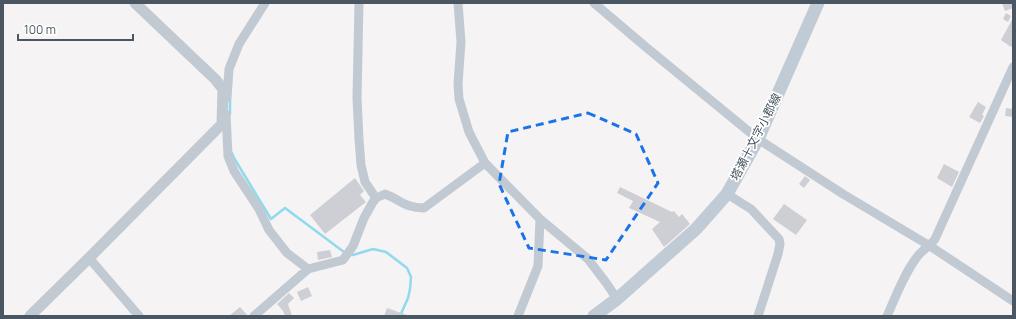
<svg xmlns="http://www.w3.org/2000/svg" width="1016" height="319" font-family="Manrope,'Noto Sans JP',sans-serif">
<rect width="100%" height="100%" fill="#f5f3f3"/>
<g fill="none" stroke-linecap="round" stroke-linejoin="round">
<path stroke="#90daee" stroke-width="2.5" d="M230,114V99
M232,153L234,158L271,219L285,208L344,252L353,255L373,249L386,252L407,268L411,277L410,289L408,298L400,316"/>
</g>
<path fill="#cdcfd5" d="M1002,3H1013V8L1005,11Z
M1006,13L1011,16L1008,22L1003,19Z
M1013,18V44L1011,47L1001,40Z
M978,102L986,107L982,115L984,116L980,123L969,117Z
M1006,108L1013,109V117L1005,116Z
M944,164L959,172L952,187L937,178Z
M805,176L810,180L804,188L799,184Z
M355,178L364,191L360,195L366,202L325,234L310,215Z
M620,187L672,212L674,211L679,217L682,214L690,224L664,247L652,229L660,222L629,208L633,201L617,193Z
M784,204L807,220L796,235L773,219Z
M330,250L332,257L318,260L317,252Z
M308,287L312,296L301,301L297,292Z
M289,293L294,298L288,304L292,316H285L283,311L277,304Z
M240,307L248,316H229Z
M387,308L407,315L406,316H384Z"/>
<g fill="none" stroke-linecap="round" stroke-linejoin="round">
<path stroke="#c1cad2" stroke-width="9" d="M359,3L357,98L359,139L361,165L365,182L376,198
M458,3L461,42L458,84L459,99L469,132L485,163L540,219L588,259L607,284L617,299
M594,3L647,48L758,139L843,194L930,246L1013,301
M227,98L229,69L239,44L265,3
M226,114L228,156L234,171L259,209L269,230L287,253L308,269
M727,194L751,209L779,239L780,244L778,254L758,316
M89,258L139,316
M254,316L308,269L343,260L353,246L364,218L373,202L376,198L385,194C401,200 405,208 424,208L485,163
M518,316L538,266L540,219
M887,316C896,296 904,274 917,257C922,250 930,246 935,239L1013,67"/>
<path stroke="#c1cad2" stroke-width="11" d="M30,316L89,258L222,124L223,89L215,79L135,3"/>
<path stroke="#c1cbd6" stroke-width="13" d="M594,316L617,299L696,229L727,194L758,139L818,3"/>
</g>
<path fill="none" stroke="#1a73e8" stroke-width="3" stroke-dasharray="8 5" stroke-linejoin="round" d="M588,113L636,134L658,183L606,260L529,248L499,184L508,132Z"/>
<g text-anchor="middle" stroke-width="3.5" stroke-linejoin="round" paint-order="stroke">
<g font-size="12" fill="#4a5661" stroke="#fff">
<text transform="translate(756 137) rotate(-63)" y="4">塔瀬十文字小郡線</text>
</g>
</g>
<rect width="1016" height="319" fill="none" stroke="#4a5661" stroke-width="8"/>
<path d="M18 34v6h115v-6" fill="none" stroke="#4a5661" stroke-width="2"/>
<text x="24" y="34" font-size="12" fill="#4a5661" stroke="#ffffff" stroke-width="3" paint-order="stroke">100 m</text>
</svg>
